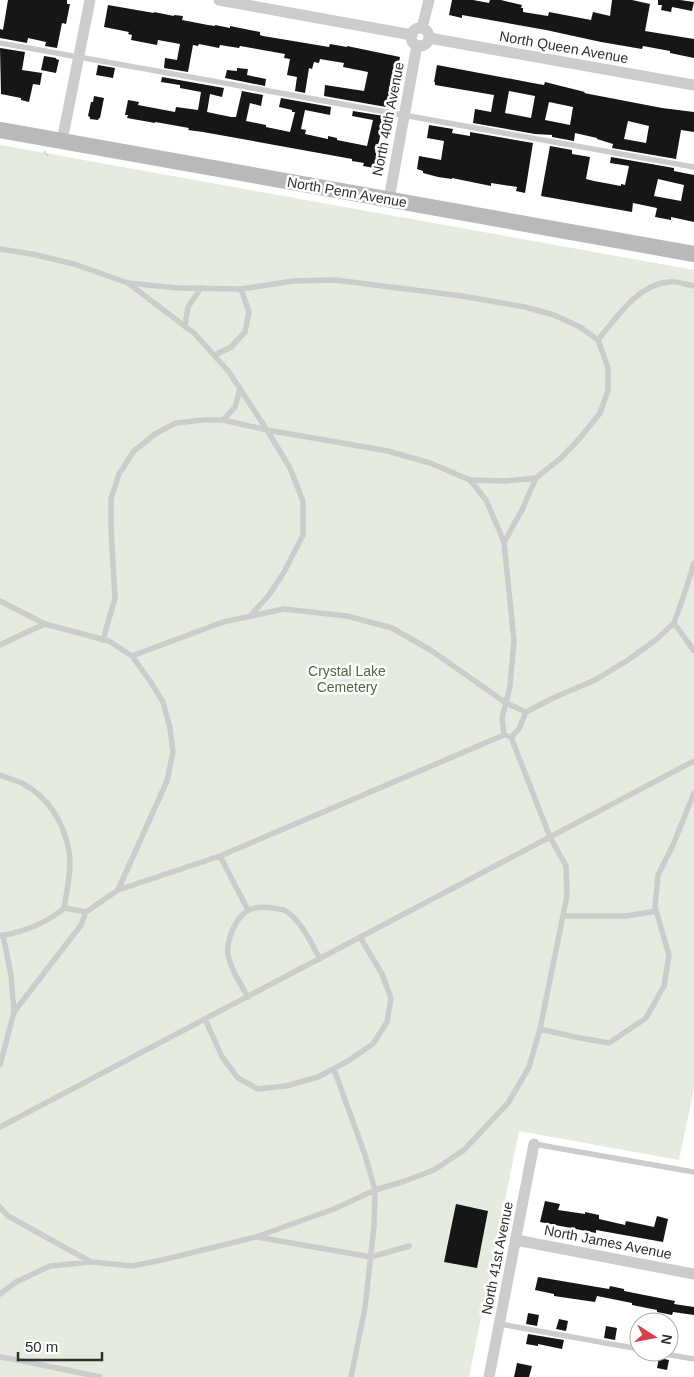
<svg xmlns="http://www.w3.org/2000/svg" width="694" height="1377" font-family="Arial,sans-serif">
<rect width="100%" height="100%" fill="#fff"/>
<path fill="#e5ebde" d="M0,145L694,270V1089L679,1160L519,1131L469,1377H0Z"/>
<path fill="#161616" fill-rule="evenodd" d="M8,0H67V4H70L66,24L62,23L57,48L45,46L46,42L28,38L27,43L0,38V29L3,30Z
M452,0H473L489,3L490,0H501L522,5L521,8H523V12L548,16L549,12L591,20L593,12L610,16L612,0H632L650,4L645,31L694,39V58L670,53V51L643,46L642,49L601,42L546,30L462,15V18L449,15Z
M658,0H680L694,2L692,11L672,7L671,12L661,10L662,5H658Z
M108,5L154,13V12L174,16V15L183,16L182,20L208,25L215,26V25L230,28V26L260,32V35L263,36L329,47L330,44L347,47V46L400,57L395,84L392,83L387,107H386L324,96L325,85L364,91L368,72L343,67L344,63L320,59L319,63L314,62L312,69L309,68L305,93L295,91L297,77L287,75L290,59L284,58L285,54L240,46L239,48L220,45L219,48L199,44L198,46L193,45L188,72L164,68L165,58L177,60L180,44L158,40L157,45L131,40L132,35L128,34L129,32L104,27Z
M0,48L25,52L22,70L42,73L40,85L33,84L29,102L21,100V98L1,94Z
M44,56L56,58V59L59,60L56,73L41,70Z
M98,65L115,68L113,78L96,75Z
M437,65L538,84L544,85L545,82L585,92L584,93L662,108L694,112V132L681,130L676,159L612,148L613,144L597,139V138L575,133L574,141L552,137V135L535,134L473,123L475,109L491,112L494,95L435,85V82H434ZM509,91L535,96L531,118L505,113ZM549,102L573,107L570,125L545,120ZM628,121L649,126L646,143L624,139Z
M237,68L248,69L247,75L266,79L265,86L225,78L227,70L237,71Z
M162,77L224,88L222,97L210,94L207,112L231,117H236L242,91L263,95L261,106L250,103L246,121L266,125V127L290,132L295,112H292V110L279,107L281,98L331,107L330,115L305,110L301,129L306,130L305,134L328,139V136L337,138V140L367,146L373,120L352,116L353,111L384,116L378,147L382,148L378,166L374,165V168L363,166L364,163L352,161V159L203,132L188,130L189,128L161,123L155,122V123L127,118L128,115H125L128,100L139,102L138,105L175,112L176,107L198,110L201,92L180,88V85L161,82Z
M94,96L104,98L100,118H99L98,120L90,119V117L88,116L91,102H93Z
M429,125L453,129L452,133L470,136V132L533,143L525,193L516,191L517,187L491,183V186L452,178V179L438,177L423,173V171L417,169L419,156L441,160L444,141L427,138Z
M550,146L572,150V154L590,157L586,179L594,181L621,186V184L625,185L629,166L610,163L611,157L674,168V171L694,175V222L671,217V220L655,217L657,208L633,203L632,212L541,196ZM658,179L684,185L681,201L654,196Z
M545,1201L560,1204L558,1210L585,1214V1212L599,1215V1219L625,1225L626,1221L654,1227L657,1216L668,1219L663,1242L596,1230V1233L540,1222Z
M456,1204L488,1211L477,1268L444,1262Z
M538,1277L609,1289L610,1286L624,1289V1291L675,1301L674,1304L694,1307V1315L673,1312L672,1315L657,1312V1310L632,1305V1303L597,1296L595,1302L554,1296V1294L535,1290Z
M528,1313L539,1315L537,1326L526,1324Z
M559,1319L568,1321L566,1331L556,1329Z
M606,1326L617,1328L615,1340L604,1338Z
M528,1334L564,1340L562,1349L538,1344V1346L526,1344Z
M659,1358L669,1360L667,1370L657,1368Z
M517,1363L532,1366L529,1377H514Z"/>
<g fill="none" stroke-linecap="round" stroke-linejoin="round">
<path stroke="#ccc" stroke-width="2" stroke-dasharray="2.5 2.5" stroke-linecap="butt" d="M45,151L44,154L48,155"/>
<path stroke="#ccc" stroke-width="5.5" d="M0,43L694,167
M0,249L32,254L74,264L128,283L195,334L229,372L267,430L388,451L430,463L470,480L486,500L504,542L514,641L510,686L506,703L432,651L392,628L347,616L284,609L223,622L132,656
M128,283L178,288L241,289L293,281L335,280L462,296L525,307L554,315L580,327L598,340L608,368V390L600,413L580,438L561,458L536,478L522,510L504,542
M185,326L188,307L201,288
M598,340C616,318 639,283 670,282C678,281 687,285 694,286
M215,355L231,347L245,332L249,312L241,289
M223,420L235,407L240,389
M470,480L505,481L536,478
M0,601L45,624L109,641L132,656L150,681L163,702L170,728L173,752L167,781L118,890
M674,623L694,651
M103,640L115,598L111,528V499L119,474L134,451L155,434L176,423L203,420H223L267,430L290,468L303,501V535L284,572L269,595L250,616
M0,645L25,633L45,624
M508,736L511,737L519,729L526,712L553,698L595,680L628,660L657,639L674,623L686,589L694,563
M0,775C7,778 15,780 22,783C48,797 64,822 69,851C72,867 67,892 64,908C47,923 22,932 0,936
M220,856L248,910
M64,908L86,912L118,890L220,856L504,735L502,718L506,703L526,712
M563,916H626L656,911
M3,935L11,975L14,1012
M248,997C241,985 230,968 228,955C226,941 235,919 247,911C253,907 265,907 273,908C276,909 281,909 284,910C299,917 312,944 320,959
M205,1019L222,1057L238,1078L258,1089L286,1086L318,1077L348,1061L373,1044L387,1022L391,998L382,974L360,937
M540,1029L575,1037L609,1043L646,1018L664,986L669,955L655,907L658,875L673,845L694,793
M0,1065L14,1012L81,925L86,912
M334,1069L365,1155L375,1190L374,1226L365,1308L351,1377
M0,1127L694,761
M534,1144L694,1172
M0,1207L8,1216L91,1262L133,1266L166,1259L256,1237L334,1209L375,1190L405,1181L434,1170L464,1150L508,1103L529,1067L540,1029L567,896L566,866L550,837L511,737
M257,1237L371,1257L409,1246
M0,1294L16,1282L50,1266L90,1262
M500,1324L639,1349
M654,1352L694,1359
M0,1357L23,1361L100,1377"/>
<path stroke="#ccc" stroke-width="11" d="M219,0L412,35
M422,28L429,0
M411 37a9 9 0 1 1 18 0a9 9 0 1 1-18 0Z
M429,38L694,85
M62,141L90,0
M389,199L417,45
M516,1240L694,1274
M489,1377L534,1144"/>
<path stroke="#b9b9b9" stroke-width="16" d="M0,130L694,254"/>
</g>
<g text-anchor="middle" stroke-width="5" stroke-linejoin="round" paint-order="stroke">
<g font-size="14" fill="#2f2f2f" stroke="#fff">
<text transform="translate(564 47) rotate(10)" y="5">North Queen Avenue</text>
<text transform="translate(388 119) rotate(-79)" y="5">North 40th Avenue</text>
<text transform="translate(347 192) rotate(10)" y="5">North Penn Avenue</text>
<text transform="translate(608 1242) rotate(11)" y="5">North James Avenue</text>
<text transform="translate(497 1258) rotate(-79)" y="5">North 41st Avenue</text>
</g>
<g font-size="14" fill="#526840" stroke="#fff">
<text x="347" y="676">Crystal Lake<tspan x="347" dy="16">Cemetery</tspan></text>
</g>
</g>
<g transform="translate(654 1337) rotate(101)"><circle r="24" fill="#ffffff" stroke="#acacac"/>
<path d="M0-4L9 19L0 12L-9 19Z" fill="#d7404a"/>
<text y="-8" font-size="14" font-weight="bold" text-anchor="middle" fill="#2f2f2f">N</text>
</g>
<path d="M18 1352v8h84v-8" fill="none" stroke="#2f2f2f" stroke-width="2.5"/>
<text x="25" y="1352" font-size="15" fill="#2f2f2f" stroke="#ffffff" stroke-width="4" paint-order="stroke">50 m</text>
</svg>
